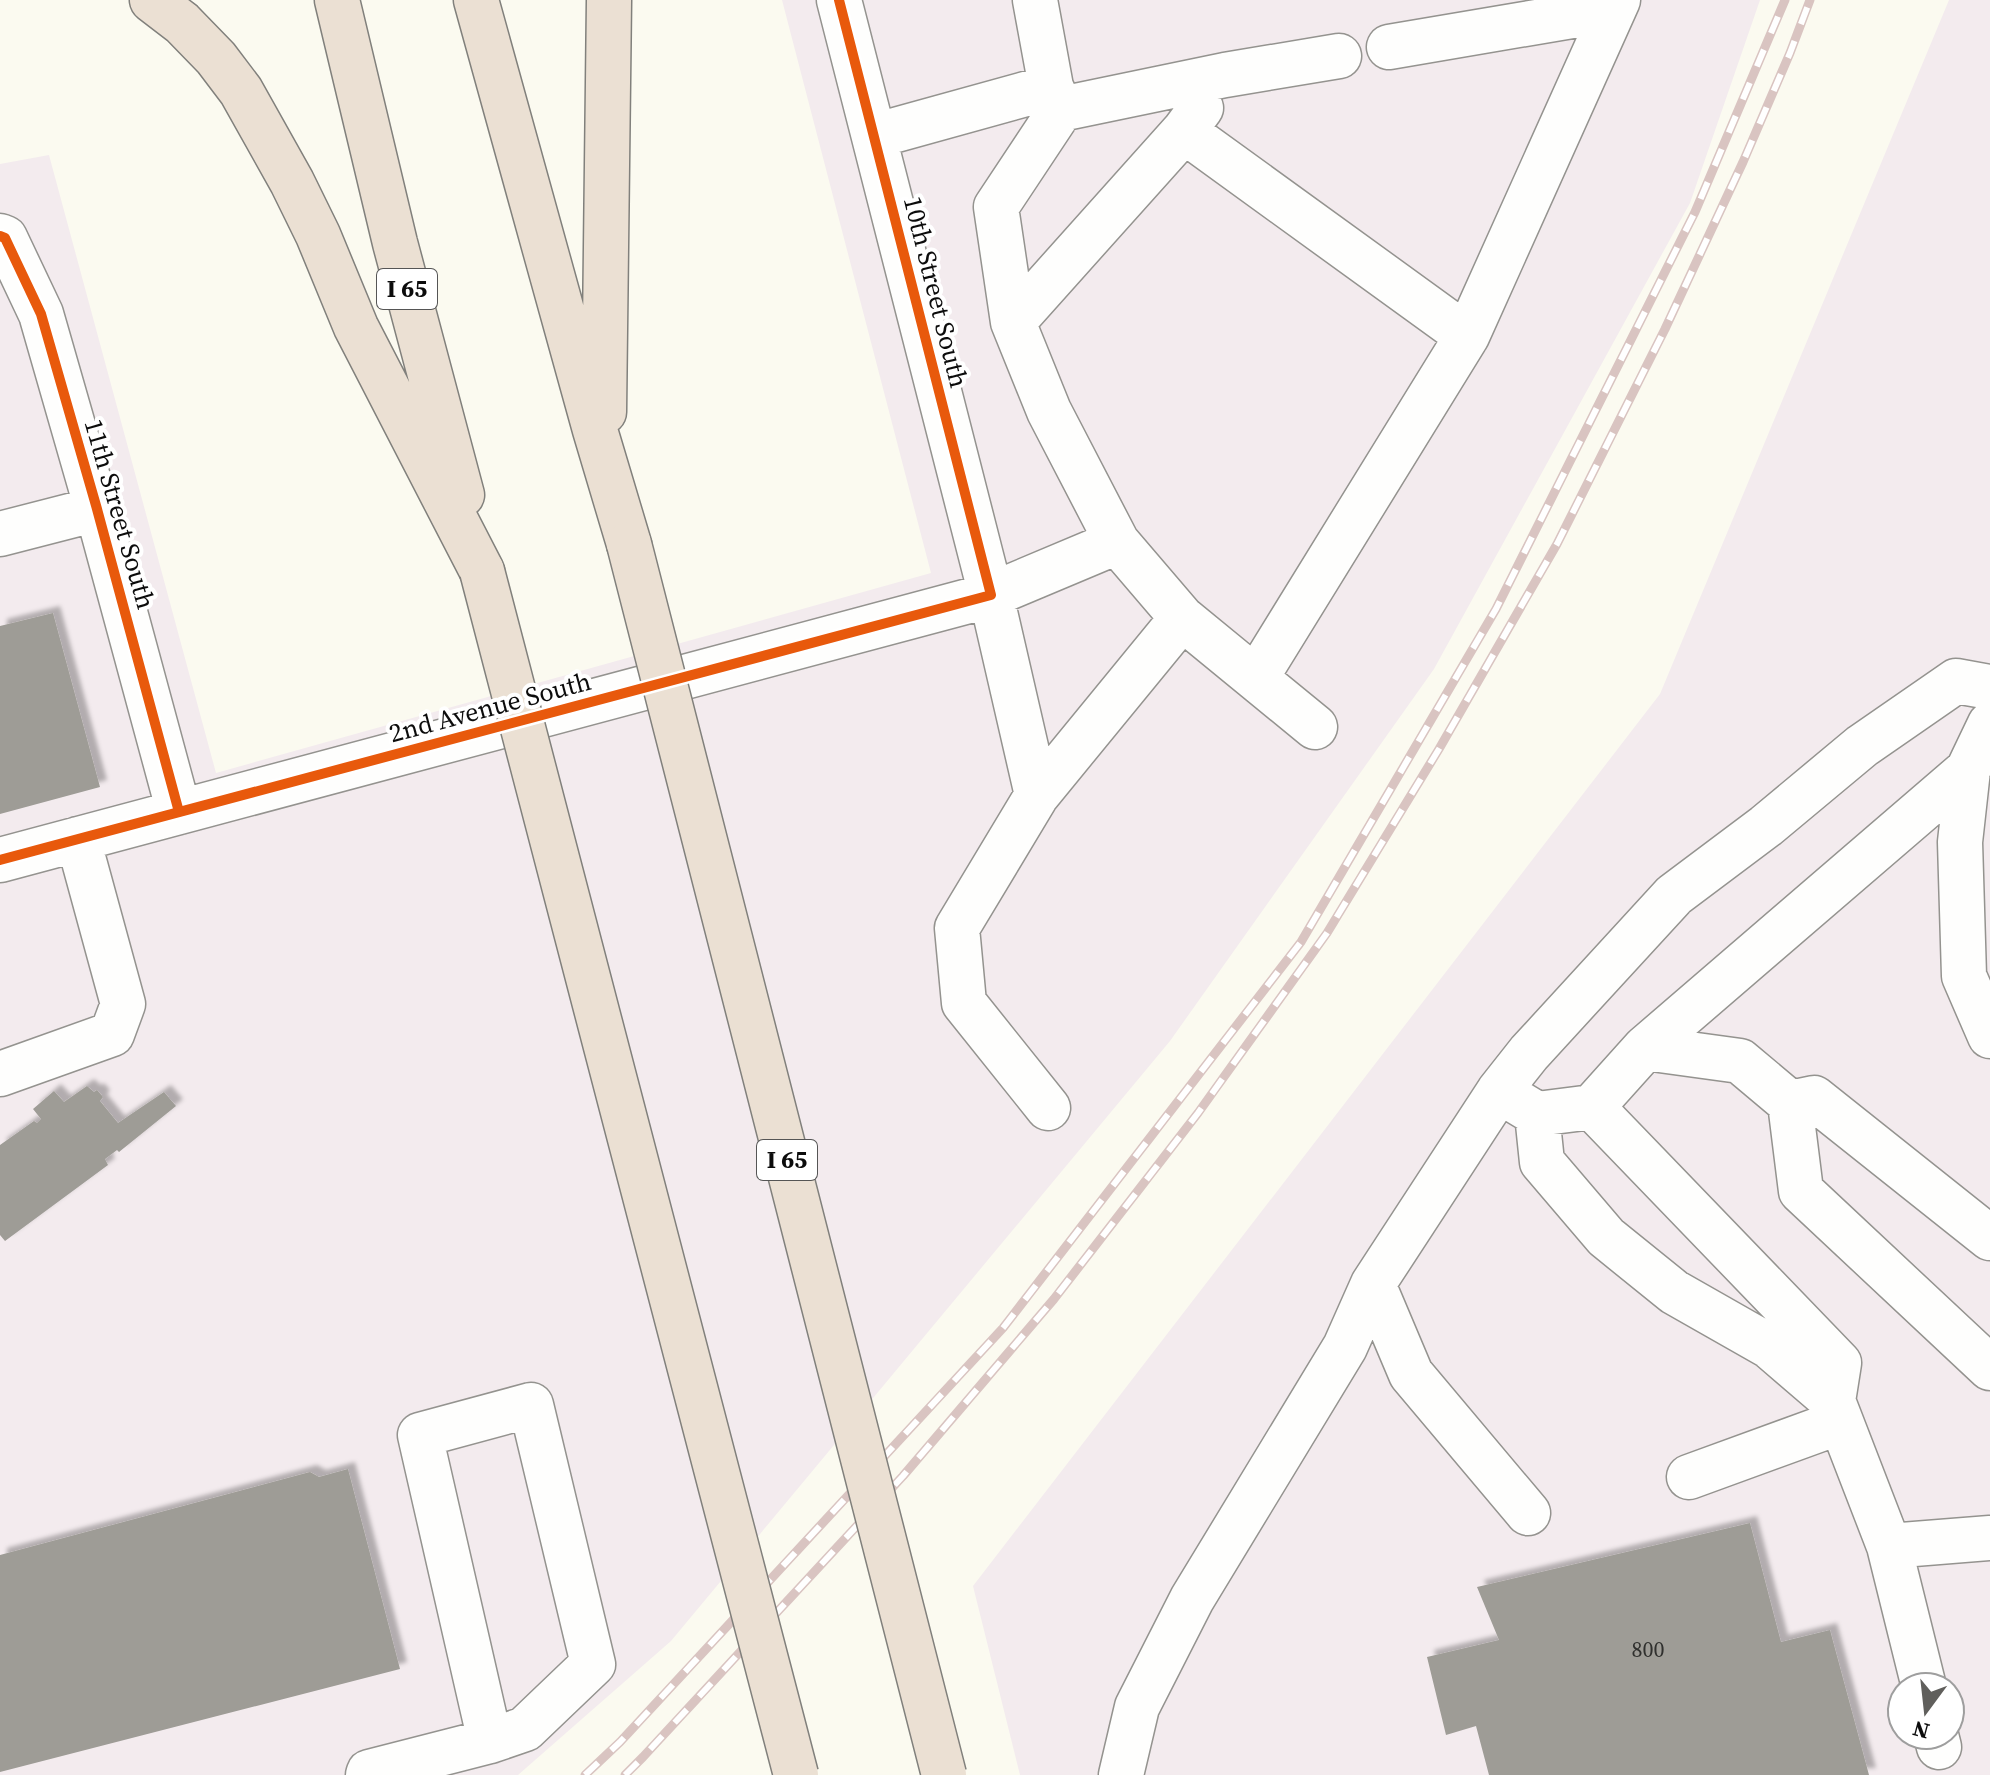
<svg xmlns="http://www.w3.org/2000/svg" width="1990" height="1775" font-family="'Source Serif 4',serif">
<defs>
<filter id="shadow"><feDropShadow dx="7" dy="-7" stdDeviation="2" flood-color="#0004"/></filter>
</defs>
<rect width="100%" height="100%" fill="#fbfaf0"/>
<path fill="#f3ebee" fill-rule="evenodd" d="M782,0H1760L1690,203L1434,669L1170,1041L671,1641L518,1775H0V164L49,155L216,773L931,573Z
M1949,0H1990V1775H1020L973,1586L1660,694ZM1902,1687H1950V1735H1902Z"/>
<path fill="#9e9c96" filter="url(#shadow)" d="M53,613L100,787L0,814V626Z
M87,1086L94,1092L97,1090L103,1097L100,1101L118,1123L164,1092L176,1106L119,1152L117,1150L105,1159L108,1165L5,1241L0,1235V1145L34,1121L37,1123L41,1119L33,1109L54,1091L64,1102Z
M348,1469L400,1669L0,1772V1555L310,1472L319,1477Z
M1750,1523L1781,1642L1830,1630L1869,1775H1489L1476,1726L1446,1735L1427,1657L1499,1640L1477,1587Z"/>
<g fill="none" stroke-linecap="round" stroke-linejoin="round">
<defs>
<path id="minor" d="M839,0L991,595L1037,795L957,928L964,1003L1048,1108
M1035,0L1051,87L1061,109
M1389,47L1613,9
M1184,131L1467,336L1256,678
M874,136L1051,87
M0,236L5,238L41,314L97,509L179,812
M1013,322L1184,131L1201,108
M1467,336L1618,0
M0,534L97,509
M1182,618L1117,542L1049,411L1013,322L996,207L1061,109L1225,75L1339,56
M1990,724L1968,770L1960,842L1964,976L1990,1036
M1037,795L1182,618L1315,727
M0,860L991,595L1117,542
M1645,1048L1968,770
M0,1074L112,1034L123,1004L78,839
M1499,1091L1373,1284L1411,1374L1528,1513
M1790,1103L1740,1061L1645,1048L1592,1107L1537,1114L1499,1091L1529,1053L1674,895L1766,826L1862,746L1956,681L1990,687
M1592,1107L1839,1363L1833,1401L1889,1546L1990,1538
M1537,1114L1542,1162L1606,1237L1674,1292L1769,1346L1833,1401
M1990,1238L1814,1098L1790,1103L1801,1191L1990,1368
M1689,1477L1840,1422
M1889,1546L1924,1687
M1936,1735L1939,1747
M368,1775L369,1772L490,1741L525,1729L593,1664L531,1405L420,1435L490,1741
M1121,1775L1137,1707L1192,1599L1345,1347L1373,1284"/>
<path id="highway" d="M152,0L182,23L216,58L241,91L292,182L318,235L356,327L482,571
M337,0L395,243L462,495
M476,0L595,430L629,544
M604,412L609,0"/>
</defs>
<use href="#minor" stroke="#94938f" stroke-width="47"/>
<use href="#highway" stroke="#81807c" stroke-width="47"/>
<use href="#minor" stroke="#fefefd" stroke-width="44"/>
<use href="#highway" stroke="#ebe0d3" stroke-width="44"/>
<defs>
<path id="rail" d="M585,1775L620,1742L1003,1328L1301,942L1496,609L1695,212L1785,0
M625,1775L643,1757L903,1476L1054,1299L1198,1113L1327,933L1439,749L1557,544L1665,329L1743,162L1790,53L1810,0"/>
</defs>
<use href="#rail" stroke="#d9c4c1" stroke-width="9"/>
<use href="#rail" stroke="#fff" stroke-width="6" stroke-dasharray="18" stroke-linecap="butt"/>
<defs>
<path id="highway-bridge" d="M629,544L944,1775
M482,571L796,1775"/>
</defs>
<use href="#highway-bridge" stroke="#81807c" stroke-width="47" stroke-linecap="butt"/>
<use href="#highway-bridge" stroke="#ebe0d3" stroke-width="44"/>
<defs>
<path id="cycleway" d="M0,236L5,238L41,314L97,509L179,812
M0,860L991,595L839,0"/>
</defs>
<use href="#cycleway" stroke="#fff" stroke-width="15"/>
<use href="#cycleway" stroke="#e8590c" stroke-width="10"/>
</g>
<g text-anchor="middle" stroke-width="8" stroke-linejoin="round" paint-order="stroke">
<g font-size="22" fill="#30302e">
<text x="1648" y="1657">800</text>
</g>
<g fill="#fff" stroke="#555" stroke-width="2">
<rect x="377" y="269" width="60" height="40" rx="6"/>
<rect x="757" y="1140" width="60" height="40" rx="6"/>
</g>
<g font-size="24" font-weight="bold" fill="#0c0c0c">
<text x="407" y="297">I 65</text>
<text x="787" y="1168">I 65</text>
</g>
<g font-size="26" fill="#0c0c0c" stroke="#fff">
<text transform="translate(936 292) rotate(76)" y="9">10th Street South</text>
<text transform="translate(120 514) rotate(74)" y="9">11th Street South</text>
<text transform="translate(490 707) rotate(-15)" y="9">2nd Avenue South</text>
</g>
</g>
<g transform="translate(1926 1711) rotate(195)"><circle r="38" fill="#ffffff" stroke="#9e9e9e" stroke-width="2"/>
<path d="M0-6L14 30L0 20L-14 30Z" fill="#605f5c"/>
<text y="-12" font-size="22" font-weight="bold" text-anchor="middle" fill="#0c0c0c">N</text>
</g>
</svg>
